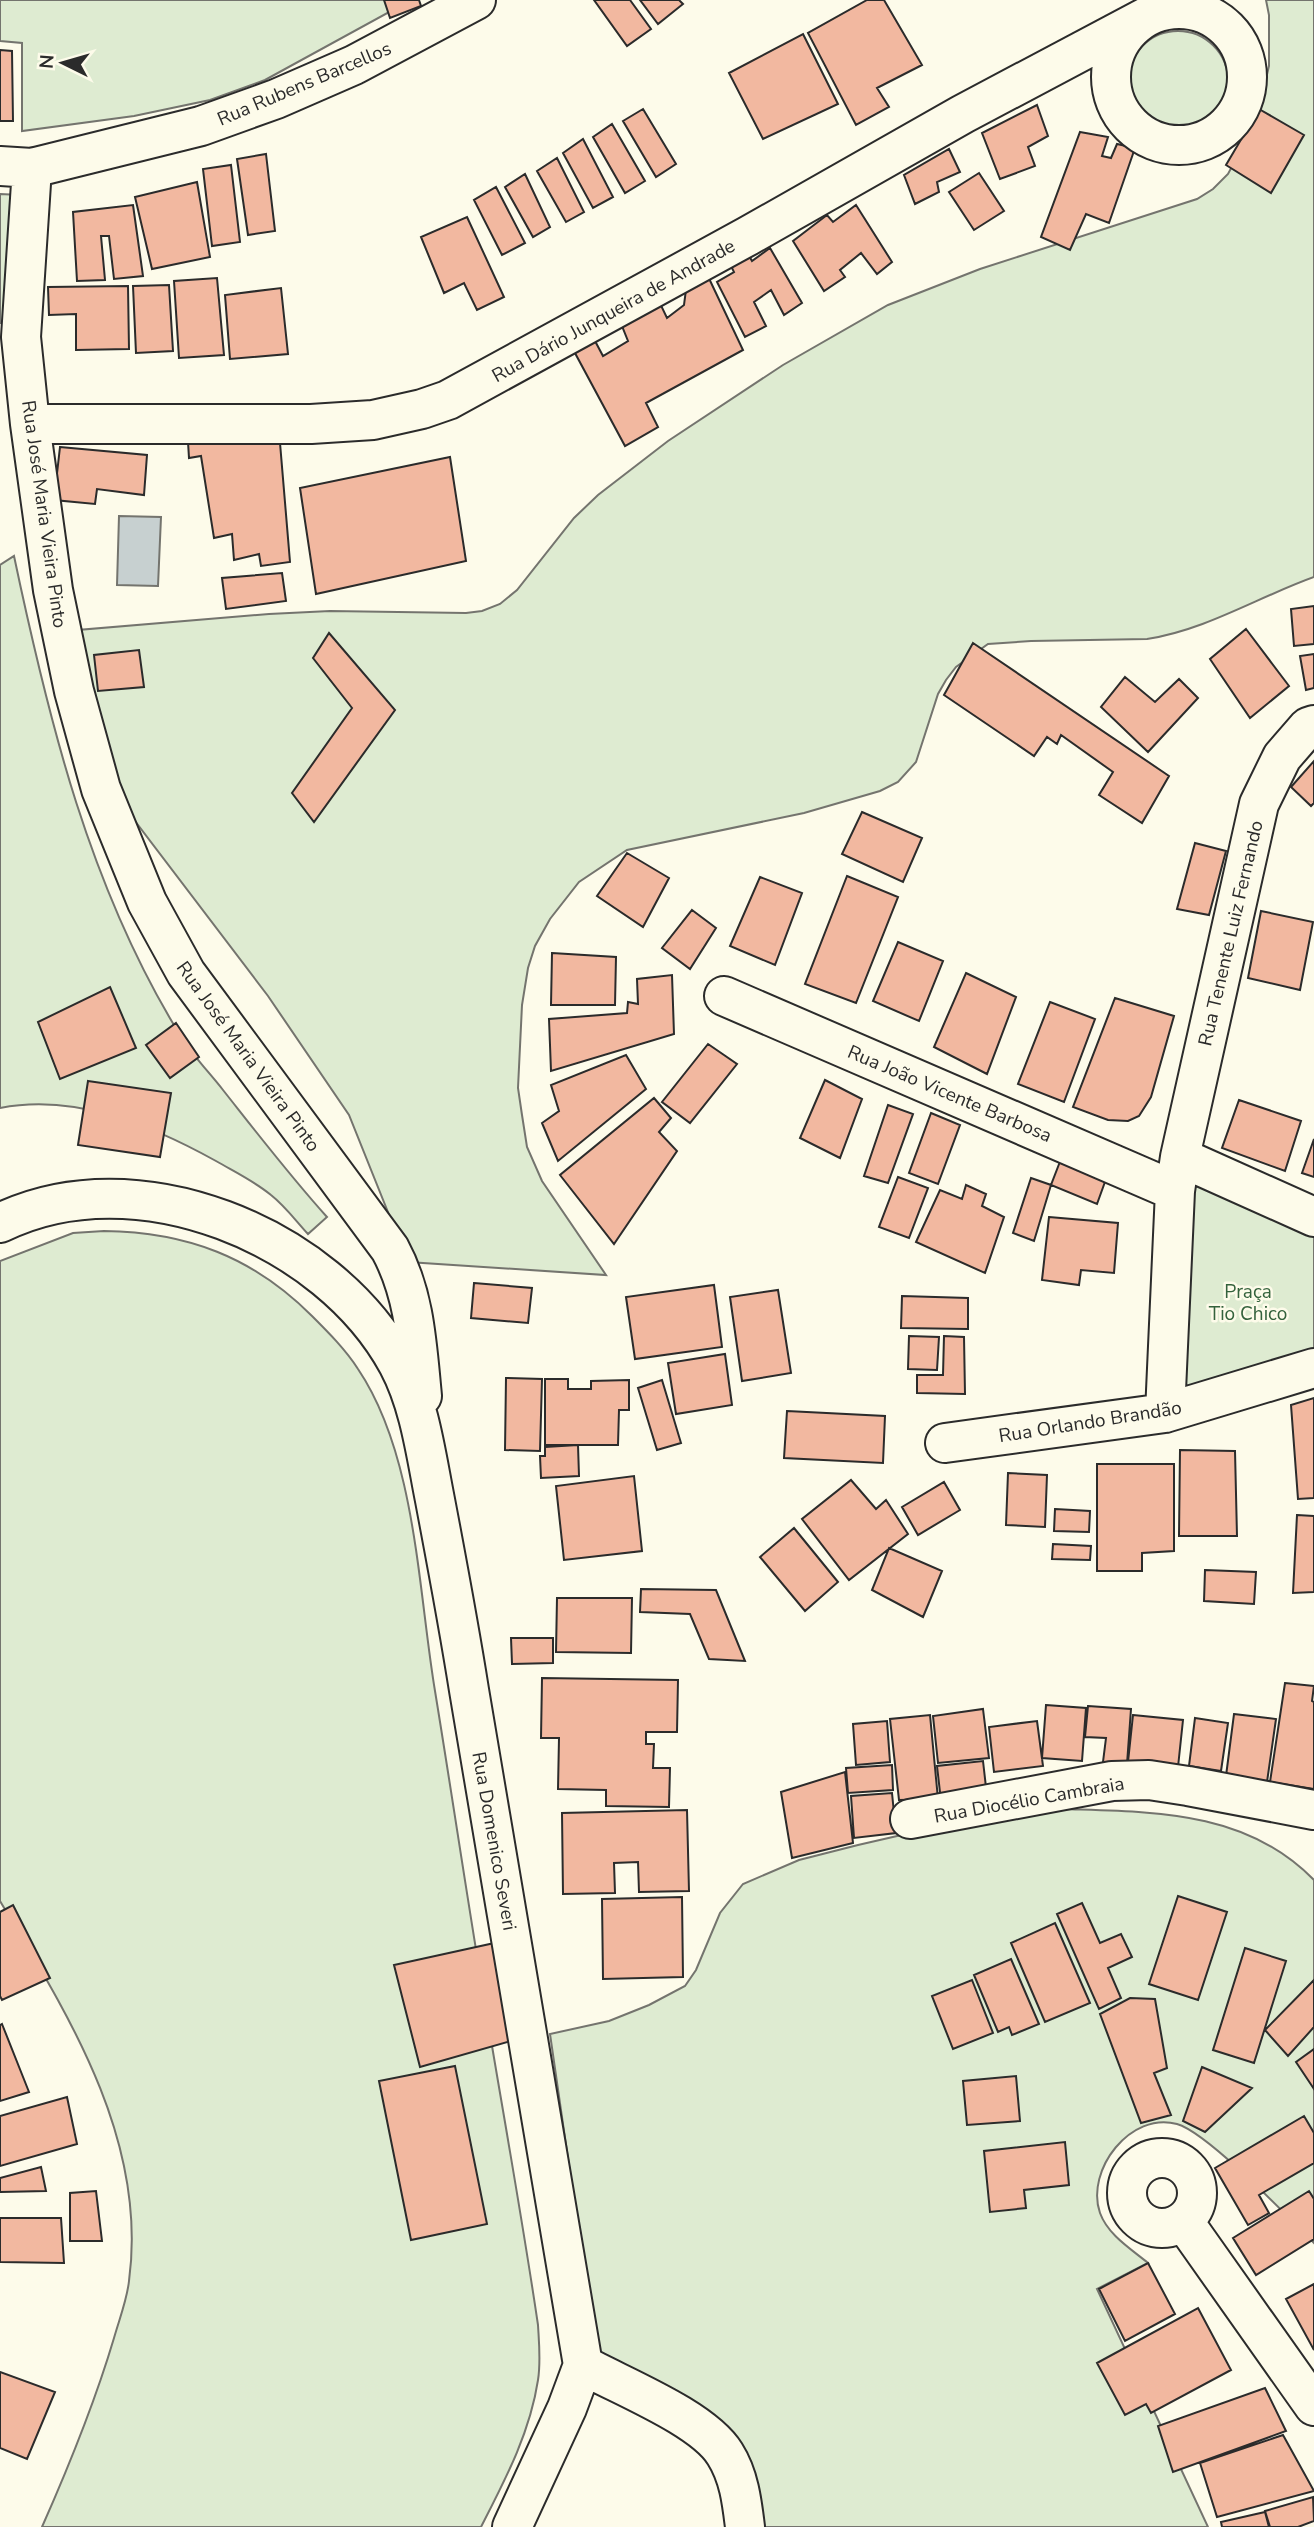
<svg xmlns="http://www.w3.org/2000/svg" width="1314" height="2527" font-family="'Nunito Sans',sans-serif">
<rect width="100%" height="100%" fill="#fdfbea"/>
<path fill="#deebd1" stroke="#74746e" stroke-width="2" d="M0,0H411L265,80L210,100L134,116L22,131V43L0,41Z
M1266,0H1314V577C1258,597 1206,630 1147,639L1031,641L988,644L956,667L946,680L938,694L916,762L898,782L880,791L804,813L627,850L579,882L550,919L535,946L528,968L522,1005L518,1088L522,1115L527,1147L542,1181L606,1275L408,1262L349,1115L268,996L116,796L78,630L269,614L330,611L466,613L482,611L500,604L517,590L574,518L598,495L668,441L783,365L888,305L980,269L1197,199L1213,189L1228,174L1256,122L1269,66V15Z
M1128 81a50 50 0 1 1 100 0a50 50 0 1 1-100 0Z
M0,194L20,195L11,324L0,323Z
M14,556C49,722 90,889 180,1035C192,1055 209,1072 223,1090C257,1133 290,1176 327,1217L308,1234C296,1221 285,1206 271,1195C254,1181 235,1172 216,1161C151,1125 75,1093 0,1108V565Z
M1188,1179L1314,1233V1352L1178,1395Z
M104,1231C187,1232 253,1257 312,1316C328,1332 346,1350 358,1369C416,1455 418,1589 435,1691C454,1807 471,1924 491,2040C507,2135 524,2230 538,2325C539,2343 541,2362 538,2380C530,2433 505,2480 481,2527H42C69,2466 95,2402 114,2338C119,2320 127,2300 129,2281C148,2141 69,2016 0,1901V1261L73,1233Z
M1063,1809C1154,1812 1246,1810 1314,1880V2243C1288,2217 1208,2133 1177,2124C1131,2111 1085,2170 1100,2213C1108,2235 1131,2249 1148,2263L1097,2289L1208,2527H754L746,2480L597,2360L550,2034L609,2021L649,2005L685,1986L696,1970L720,1913L743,1884L799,1860L858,1845L958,1822Z"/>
<path fill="#c7d0d0" stroke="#74746e" stroke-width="2" d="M119,516L161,517L158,586L117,585Z"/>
<path fill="#f2b8a0" stroke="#2b2b2b" stroke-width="2" d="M384,0H419L421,6L390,18Z
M594,0H630L651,29L627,46Z
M640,0H679L683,4L658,24Z
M867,0H884L922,65L877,88L889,107L856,125L808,33Z
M803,34L838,104L763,139L729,73Z
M0,50L12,51L13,121H0Z
M1037,105L1048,136L1028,147L1035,166L1000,179L982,133Z
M643,109L676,164L656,177L623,121Z
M1259,109L1304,135L1271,193L1226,165Z
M612,124L645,181L625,193L593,137Z
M1080,132L1108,137L1102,156L1111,158L1117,144L1135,148L1109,223L1086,214L1070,250L1041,237Z
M583,139L613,197L593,208L563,153Z
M949,149L960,172L937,182L939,192L915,204L904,175Z
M266,154L275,231L248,235L237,159Z
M557,158L584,212L566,222L537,171Z
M231,165L240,242L212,246L203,169Z
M979,173L1004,211L974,230L949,192Z
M525,174L550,227L533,237L505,187Z
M197,182L210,257L152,269L135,197Z
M496,187L525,243L502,255L474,200Z
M133,205L143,276L114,279L109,236H101L105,280L77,281L73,212Z
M856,205L892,262L877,274L861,253L840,270L845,277L824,291L793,241L827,215L833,222Z
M467,217L504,297L477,310L464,283L444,293L421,237Z
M744,247L752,261L770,248L802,303L784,315L771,290L754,302L766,326L745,337L717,282L734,272L728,260Z
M705,270L743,350L646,403L658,427L625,446L575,353L595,341L603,356L628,341L622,326L657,297L667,318L684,305L687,282Z
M217,278L224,355L179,358L174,281Z
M169,285L173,351L136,353L133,286Z
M128,286L129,349L76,350V314L49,315L48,287Z
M281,288L288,354L230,359L225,295Z
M279,431L290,562L261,566L259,554L234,560L232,534L214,538L201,456L189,458L188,442Z
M60,447L147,455L144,495L97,489L95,504L54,500Z
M450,457L466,561L316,594L300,488Z
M282,573L286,601L226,609L222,578Z
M1314,606V644L1294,646L1291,609Z
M1246,629L1289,686L1250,718L1210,659Z
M329,633L395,710L314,822L292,793L352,708L313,658Z
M973,643L1169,776L1142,823L1099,795L1113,772L1061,735L1057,744L1047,737L1034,756L944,695Z
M139,650L144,687L98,691L94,655Z
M1314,654V688L1306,690L1300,656Z
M1125,677L1155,702L1179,679L1198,698L1148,752L1101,707Z
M1314,761V803L1311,806L1291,787Z
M862,812L922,838L903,882L842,854Z
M1195,843L1226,851L1209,915L1177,909Z
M627,853L669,878L643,927L597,896Z
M847,876L898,897L856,1003L805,984Z
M760,877L802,893L775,965L730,946Z
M692,910L716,928L690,969L662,948Z
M1261,911L1313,922L1300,990L1248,978Z
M898,942L943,961L919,1021L873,1001Z
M552,953L616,957L615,1005H551Z
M966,973L1016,997L987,1074L934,1047Z
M672,975L674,1034L551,1071L549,1019L627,1013L628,1002L638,1004L637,979Z
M110,987L136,1048L60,1079L38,1022Z
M1115,998L1174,1016L1151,1097L1139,1116L1128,1121L1108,1120L1073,1107Z
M1050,1002L1095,1019L1064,1102L1018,1084Z
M176,1023L199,1057L170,1078L146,1045Z
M708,1044L737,1064L690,1123L662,1102Z
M626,1055L646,1089L558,1161L542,1123L559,1111L551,1085Z
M825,1080L862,1099L840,1158L800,1138Z
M88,1081L171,1093L160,1157L78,1145Z
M654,1098L671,1118L659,1132L677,1151L614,1244L560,1175Z
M1239,1100L1301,1121L1285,1171L1222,1148Z
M888,1105L913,1114L888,1183L864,1176Z
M931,1113L960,1125L938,1184L909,1173Z
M1314,1139V1177L1302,1173Z
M1061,1159L1106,1179L1097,1204L1051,1185Z
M898,1177L928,1188L909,1238L879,1227Z
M1031,1178L1051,1185L1034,1241L1013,1233Z
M966,1185L986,1194L982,1206L1004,1217L985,1273L916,1242L940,1190L962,1199Z
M1049,1217L1118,1223L1114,1273L1081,1270L1079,1285L1042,1280Z
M474,1283L532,1288L528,1323L471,1318Z
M714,1285L722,1347L635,1359L626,1297Z
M778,1290L791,1373L742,1381L730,1297Z
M902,1296L968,1298V1329L901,1328Z
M909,1336L939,1337L937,1370L908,1369Z
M944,1336L964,1337L965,1394L917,1393V1375H943Z
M725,1354L732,1405L676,1414L668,1363Z
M506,1378L542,1379L540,1451L505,1450Z
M545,1379H568V1389H591V1381L629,1380V1410H619L618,1445H545Z
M662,1380L681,1443L657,1450L638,1388Z
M1314,1398V1498L1298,1499L1291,1405Z
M787,1411L885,1416L883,1463L784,1458Z
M578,1445L579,1476L541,1478L540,1456H545V1447Z
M1180,1450L1235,1451L1237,1536H1179Z
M1097,1464H1174V1551L1142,1553V1571H1097Z
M1008,1473L1047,1475L1045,1527L1006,1525Z
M634,1476L642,1551L564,1560L556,1486Z
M851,1480L876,1509L886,1500L908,1534L849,1580L802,1519Z
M944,1482L960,1510L918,1535L902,1507Z
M1055,1509L1090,1511L1089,1532L1054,1531Z
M1297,1515L1314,1516V1592L1293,1593Z
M794,1528L838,1582L805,1611L760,1557Z
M1053,1544L1091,1546L1090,1560L1052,1559Z
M889,1548L942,1571L923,1617L872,1590Z
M1205,1570L1256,1572L1254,1604L1204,1601Z
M641,1589L716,1590L745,1661L709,1659L690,1614L640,1612Z
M557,1598H632L631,1653L556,1652Z
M511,1638H553V1663L512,1664Z
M542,1678L678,1680L677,1732H646V1744H654L653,1768H670L669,1807L606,1806V1790L558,1789L559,1738H541Z
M1285,1683L1314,1686L1312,1701L1314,1702V1789L1270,1782Z
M1046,1705L1086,1708L1082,1761L1042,1758Z
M1088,1706L1131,1709L1127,1764L1103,1762L1106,1738L1085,1737Z
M983,1709L989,1758L938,1763L933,1716Z
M1234,1714L1276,1719L1267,1782L1226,1776Z
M930,1715L938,1799L899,1800L890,1719Z
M1133,1715L1183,1720L1178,1767L1128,1762Z
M1195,1718L1228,1723L1221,1771L1189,1766Z
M887,1721L890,1762L856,1765L853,1724Z
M1037,1721L1043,1766L994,1772L989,1727Z
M983,1761L987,1796L941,1801L937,1766Z
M892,1765L893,1790L848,1793L846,1768Z
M845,1772L853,1843L792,1858L781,1792Z
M892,1793L896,1833L854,1838L851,1796Z
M687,1810L689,1891L639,1892L638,1862L614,1863L615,1893L563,1894L562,1813Z
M1178,1896L1227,1912L1198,2000L1149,1984Z
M682,1897L683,1977L603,1979L602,1899Z
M1082,1903L1100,1943L1121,1934L1132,1957L1108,1968L1121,1998L1099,2009L1057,1914Z
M13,1905L50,1978L2,2000L0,1996V1912Z
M1055,1923L1090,2003L1045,2022L1011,1943Z
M499,1942L518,2039L420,2067L394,1965Z
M1245,1948L1286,1961L1254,2063L1213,2050Z
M1011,1959L1039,2024L1012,2035L1009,2027L998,2032L974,1975Z
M972,1980L993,2033L953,2049L932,1996Z
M1314,1980V2027L1288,2056L1265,2030Z
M1130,1998L1155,1999L1167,2068L1154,2073L1171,2115L1141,2123L1100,2014Z
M2,2024L29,2092L0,2101V2025Z
M1314,2049V2089L1296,2062Z
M455,2066L487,2224L411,2240L379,2081Z
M1202,2067L1252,2088L1205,2132L1183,2121Z
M1016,2076L1020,2121L967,2125L963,2081Z
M67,2097L77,2144L0,2166V2116Z
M1304,2116L1314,2133V2163L1259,2195L1269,2213L1248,2225L1215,2168Z
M1065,2142L1069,2185L1024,2190L1026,2208L990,2212L984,2151Z
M41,2167L46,2191L0,2192V2178Z
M96,2191L102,2241H70V2193Z
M1309,2191L1314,2199V2239L1256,2275L1233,2238Z
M0,2218H61L64,2263L0,2262Z
M1148,2263L1175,2314L1125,2341L1099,2289Z
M1314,2284V2350L1286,2299Z
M1198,2308L1231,2370L1151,2413L1146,2404L1125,2415L1097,2363Z
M0,2372L55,2392L27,2459L0,2448Z
M1265,2388L1286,2431L1173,2472L1158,2426Z
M1283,2435L1314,2491L1217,2517L1200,2463Z
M1313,2497L1314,2521L1298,2527H1270L1265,2511Z
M1265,2512L1269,2527H1222L1221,2522Z"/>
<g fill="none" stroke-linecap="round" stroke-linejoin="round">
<defs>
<path id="minor" d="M1111 77a68 68 0 1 1 136 0a68 68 0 1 1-136 0Z
M0,166L32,168L201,126L276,99L354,65L476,0
M32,168L21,337L30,424L53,590L74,691L101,789L147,902L186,973L390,1249C415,1295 417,1345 422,1396
M30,424H311L373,420L422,409L448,400L748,236L963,114L1146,17
M724,996L1175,1191
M1180,1157L1314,1217
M0,1223C135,1156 328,1235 398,1364C420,1405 426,1455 435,1500C447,1563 459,1627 469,1690C507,1915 545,2140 583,2365L567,2408L512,2527
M1165,1413L1175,1191L1180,1157L1259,804L1282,757L1308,727L1314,725
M945,1443L1165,1413L1314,1368
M910,1819L1112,1781L1149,1780L1188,1786L1314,1810
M1127 2193a35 35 0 1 1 70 0a35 35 0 1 1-70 0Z
M1184,2222L1314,2406
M583,2365C621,2386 703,2418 725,2454C739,2476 742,2502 745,2527"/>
</defs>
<use href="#minor" stroke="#2b2b2b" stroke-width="42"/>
<use href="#minor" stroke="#fdfbea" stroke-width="38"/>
</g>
<g text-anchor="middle" stroke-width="5" stroke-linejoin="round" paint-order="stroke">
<g font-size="19" fill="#2b2b2b" stroke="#fdfbea">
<text transform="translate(304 83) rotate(-23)" y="7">Rua Rubens Barcellos</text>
<text transform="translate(613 310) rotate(-29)" y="7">Rua Dário Junqueira de Andrade</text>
<text transform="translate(45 514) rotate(82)" y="7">Rua José Maria Vieira Pinto</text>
<text transform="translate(1230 933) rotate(-77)" y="7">Rua Tenente Luiz Fernando</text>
<text transform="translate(249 1056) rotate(54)" y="7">Rua José Maria Vieira Pinto</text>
<text transform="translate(950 1093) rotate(23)" y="7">Rua João Vicente Barbosa</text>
<text transform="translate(1090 1421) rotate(-9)" y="7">Rua Orlando Brandão</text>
<text transform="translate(1029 1799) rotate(-10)" y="7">Rua Diocélio Cambraia</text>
<text transform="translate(495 1841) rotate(80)" y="7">Rua Domenico Severi</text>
</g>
<g font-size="19" fill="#34623c" stroke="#fdfbea">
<text x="1248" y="1298">Praça<tspan x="1248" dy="22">Tio Chico</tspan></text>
</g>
</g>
<g transform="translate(63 63) rotate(275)" stroke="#fdfbea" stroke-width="5" paint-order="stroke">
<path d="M0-5L12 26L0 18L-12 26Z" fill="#2b2b2b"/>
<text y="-10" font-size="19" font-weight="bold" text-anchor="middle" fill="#2b2b2b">N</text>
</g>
</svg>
